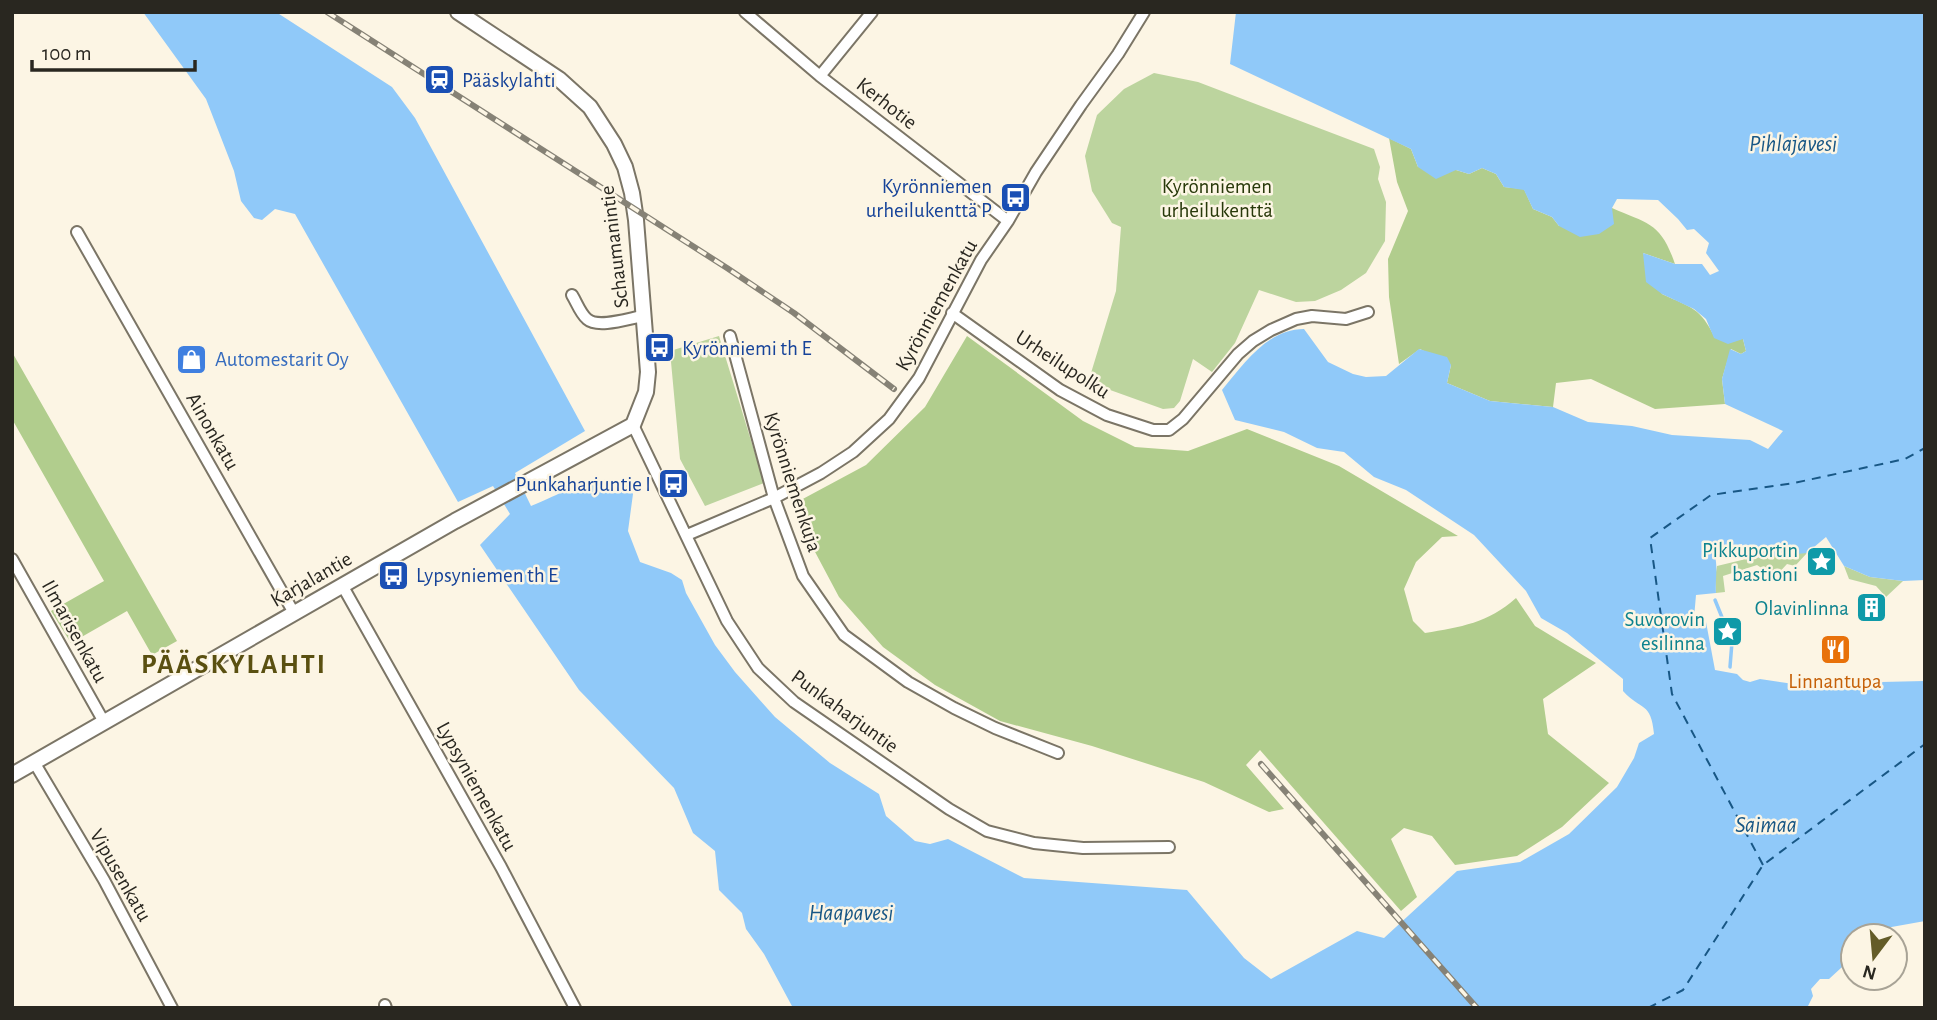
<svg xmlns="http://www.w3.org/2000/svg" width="1937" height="1020" font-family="'Alegreya Sans',sans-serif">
<rect width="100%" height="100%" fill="#fcf5e4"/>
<path fill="#bcd49e" d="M1154,73L1198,82L1374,149L1380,167L1378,179L1386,202L1385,241L1366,273L1341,290L1315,301L1296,302L1259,290L1235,343L1212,372L1193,359L1180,401L1174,408L1163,409L1099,386L1091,373L1116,291L1121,227L1112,223L1092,191L1085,156L1097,115L1124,89Z
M719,336L764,483L705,506L680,459L670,351Z
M1792,553H1807L1795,566L1787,564L1775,577L1757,565L1723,576L1725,592L1716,593L1715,578L1717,566L1746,559Z
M1844,566L1870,577L1903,581L1886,597L1876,586L1849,579Z"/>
<path fill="#b1cd8d" d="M1389,138L1411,149L1418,167L1456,170L1469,174L1482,168L1496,174L1504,187L1524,189L1533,209L1552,217L1559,226L1612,208C1649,224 1661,223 1675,264L1643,253L1662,294C1692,308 1700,307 1715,338L1743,339L1746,351L1741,354L1731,349L1722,379L1725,404L1655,409L1591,379L1556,383L1553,407L1490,401L1447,383L1451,365L1420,349L1399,364L1389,297L1388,259L1408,211L1397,182Z
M967,336L1083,421L1135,447L1188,451L1247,429L1339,466L1458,536L1442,537L1416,562L1404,589L1413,621L1425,633C1461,627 1488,623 1516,598L1535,626L1596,663L1543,699L1548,734L1609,783L1562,827L1517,856L1455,865L1432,836L1404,828L1391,839L1417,897L1401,911L1260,750L1246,765L1284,809L1269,812L1204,782L1092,746L1000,721L935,685L883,647L839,597L797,518L799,501L866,465L925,407Z
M12,352L177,641L152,655L127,611L71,643L51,611L104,581L12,419Z"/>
<path fill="#90c9f9" d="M143,12H276L392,87L415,118L585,431L515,473L531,506C566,493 583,475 623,481L633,494L628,531L640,562L671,573L682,580L686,593L715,645L735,672L775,717L830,763L879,794L886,816L915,841L930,844L948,839L1024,878L1187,890L1244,958L1271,979L1357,931L1384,938L1457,871L1520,862L1569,834L1617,787L1634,758L1639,743L1654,734C1651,701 1641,711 1623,691V679L1567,633L1541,618L1526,591L1474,535L1406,490L1374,477L1344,452L1317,448L1284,432L1235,420L1222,390C1243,365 1267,329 1304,329L1328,362L1353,374L1366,377L1386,376L1419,349L1447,357L1451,365L1447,383L1490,401L1553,407L1588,422L1632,426L1672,435L1750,440L1768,449L1783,431L1725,404L1722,379L1730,349L1741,354L1746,351L1743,339L1728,344L1714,338L1706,319L1694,309L1662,294L1646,282L1643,253L1675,264H1702L1710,275L1719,271L1706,253L1709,243L1694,229L1687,230L1678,219L1658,200L1617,199L1612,208L1614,224L1599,234L1580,237L1559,226L1552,217L1533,209L1524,190L1504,187L1496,174L1482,168L1469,174L1456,170L1436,179L1418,167L1411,149L1230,64L1236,12H1925V580L1903,581L1870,577L1844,566L1826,537L1807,553L1746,559L1742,544L1737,545L1738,551L1715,556C1718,569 1715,580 1716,593L1696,595L1694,618L1706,622L1715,670L1737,674L1743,680L1750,682L1760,679L1794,684L1925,681V921L1886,928L1877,936H1853V957L1829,979H1820L1811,989L1813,996L1807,1008H793L764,954L746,929L742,913L719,890L715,851L693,833L674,788L579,690L480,545L510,514L493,486L458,502L295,214L275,209L262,220L254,218L241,201L234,171L206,99Z"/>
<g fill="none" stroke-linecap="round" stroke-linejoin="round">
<path stroke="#90c9f9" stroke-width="3.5" d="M1715,600L1732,642L1730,667"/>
<path stroke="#185785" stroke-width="2" stroke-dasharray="9 7" stroke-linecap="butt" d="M1763,865L1672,694L1650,538L1711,495L1794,483L1905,459L1925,448
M1648,1008L1683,990L1763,865L1925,744"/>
<defs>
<path id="street" d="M745,12L820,76L1008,221
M820,76L872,12
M77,232L294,613
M572,295C577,303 580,313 587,319C598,329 630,318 643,316
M952,313L1060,390L1107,415L1153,430H1169L1183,419L1238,354L1253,341L1271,330L1296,319L1312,316L1346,319L1368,312
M730,336L774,498L803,576L844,635L908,682L954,708L995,728L1058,753
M633,425L727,621L758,668L794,702L949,809L987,831L1034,843L1083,848L1169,847
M687,535L774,498L821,473L853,452L889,419L919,378L981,260L1008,221L1036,172L1081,105L1118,54L1144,12
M12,559L104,722
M342,585L501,867L575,1008
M34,762L104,880L172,1008
M385,1005L386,1008"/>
<path id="secondary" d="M12,775L455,521L633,425L646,392L648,372L636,220L632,193L625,167L614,144L590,107L559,79L458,12"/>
</defs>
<use href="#street" stroke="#7b7566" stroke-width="14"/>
<use href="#secondary" stroke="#7b7566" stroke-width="18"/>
<use href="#street" stroke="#fff" stroke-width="10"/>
<use href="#secondary" stroke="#fff" stroke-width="14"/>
<defs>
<path id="rail" d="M327,12L727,268L794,313L894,389
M1261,764L1477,1008"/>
</defs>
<use href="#rail" stroke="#868276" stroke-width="6"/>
<use href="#rail" stroke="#fcf5e4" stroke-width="3.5" stroke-dasharray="10" stroke-linecap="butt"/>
</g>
<defs>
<symbol id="station-square" viewBox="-11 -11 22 22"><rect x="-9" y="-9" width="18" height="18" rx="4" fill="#1a4fb4" stroke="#fcf5e4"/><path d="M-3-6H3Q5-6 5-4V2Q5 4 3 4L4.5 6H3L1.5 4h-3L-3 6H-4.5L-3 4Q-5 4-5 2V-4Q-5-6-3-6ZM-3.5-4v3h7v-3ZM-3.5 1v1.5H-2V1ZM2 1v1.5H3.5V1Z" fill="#fff"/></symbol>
<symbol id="bus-square" viewBox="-11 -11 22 22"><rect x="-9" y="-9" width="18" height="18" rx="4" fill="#1a4fb4" stroke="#fcf5e4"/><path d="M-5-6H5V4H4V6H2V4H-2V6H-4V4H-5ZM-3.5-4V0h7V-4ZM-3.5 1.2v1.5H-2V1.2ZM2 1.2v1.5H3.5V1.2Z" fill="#fff"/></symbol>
<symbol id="shop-square" viewBox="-11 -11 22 22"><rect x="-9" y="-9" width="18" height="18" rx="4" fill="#3f7fe0" stroke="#fcf5e4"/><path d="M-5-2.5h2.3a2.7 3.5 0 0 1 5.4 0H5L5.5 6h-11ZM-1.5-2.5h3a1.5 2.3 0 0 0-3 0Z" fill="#fff"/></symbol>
<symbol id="sight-square" viewBox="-11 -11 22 22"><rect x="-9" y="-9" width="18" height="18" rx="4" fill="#0f9aa8" stroke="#fcf5e4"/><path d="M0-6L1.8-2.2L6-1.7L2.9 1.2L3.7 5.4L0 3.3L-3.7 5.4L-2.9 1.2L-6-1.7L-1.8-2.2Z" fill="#fff"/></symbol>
<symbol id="building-square" viewBox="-11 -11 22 22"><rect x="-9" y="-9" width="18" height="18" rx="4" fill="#0f9aa8" stroke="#fcf5e4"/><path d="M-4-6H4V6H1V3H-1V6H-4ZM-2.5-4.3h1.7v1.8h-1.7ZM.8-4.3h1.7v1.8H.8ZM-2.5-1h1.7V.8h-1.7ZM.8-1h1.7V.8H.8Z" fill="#fff"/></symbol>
<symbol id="restaurant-square" viewBox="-11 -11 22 22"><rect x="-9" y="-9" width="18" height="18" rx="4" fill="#e8710a" stroke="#fcf5e4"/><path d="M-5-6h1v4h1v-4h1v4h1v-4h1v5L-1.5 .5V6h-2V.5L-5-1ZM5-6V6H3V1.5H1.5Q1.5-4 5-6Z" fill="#fff"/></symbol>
</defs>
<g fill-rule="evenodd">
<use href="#station-square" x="422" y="62" width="35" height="35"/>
<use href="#bus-square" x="998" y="180" width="35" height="35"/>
<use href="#bus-square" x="642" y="330" width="35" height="35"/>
<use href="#shop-square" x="174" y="342" width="35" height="35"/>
<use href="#bus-square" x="656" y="466" width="35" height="35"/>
<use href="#sight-square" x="1804" y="544" width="35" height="35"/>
<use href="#bus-square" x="376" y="558" width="35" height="35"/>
<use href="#building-square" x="1854" y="590" width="35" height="35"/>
<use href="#sight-square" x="1710" y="614" width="35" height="35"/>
<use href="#restaurant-square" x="1818" y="632" width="35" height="35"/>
</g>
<g text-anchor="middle" stroke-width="5" stroke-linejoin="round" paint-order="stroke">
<g font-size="21" fill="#164399" stroke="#fcf5e4" text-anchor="start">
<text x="462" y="87">Pääskylahti</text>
<text x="992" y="193" text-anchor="end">Kyrönniemen<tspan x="992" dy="24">urheilukenttä P</tspan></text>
<text x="682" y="355">Kyrönniemi th E</text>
<text x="651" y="491" text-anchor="end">Punkaharjuntie I</text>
<text x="416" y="582">Lypsyniemen th E</text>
</g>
<g font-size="21" fill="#292720" stroke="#fcf5e4">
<text transform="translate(887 103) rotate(38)" y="7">Kerhotie</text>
<text transform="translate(614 247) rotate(-97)" y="7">Schaumanintie</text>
<text transform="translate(936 305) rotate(-61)" y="7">Kyrönniemenkatu</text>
<text transform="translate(1063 364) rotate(33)" y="7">Urheilupolku</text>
<text transform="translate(213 431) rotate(60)" y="7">Ainonkatu</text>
<text transform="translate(793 482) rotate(72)" y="7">Kyrönniemenkuja</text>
<text transform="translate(311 579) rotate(-30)" y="7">Karjalantie</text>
<text transform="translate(75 631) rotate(61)" y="7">Ilmarisenkatu</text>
<text transform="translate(845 711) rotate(36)" y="7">Punkaharjuntie</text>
<text transform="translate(477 786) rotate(61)" y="7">Lypsyniemenkatu</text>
<text transform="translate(121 875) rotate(60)" y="7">Vipusenkatu</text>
</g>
<g font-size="21" fill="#28390a" stroke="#fcf5e4">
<text x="1217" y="193">Kyrönniemen<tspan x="1217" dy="24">urheilukenttä</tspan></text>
</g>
<g font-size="21" fill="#366cbe" stroke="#fcf5e4" text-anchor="start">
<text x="215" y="366">Automestarit Oy</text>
</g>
<g font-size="21" fill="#0d838f" stroke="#fcf5e4" text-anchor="end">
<text x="1798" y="557">Pikkuportin<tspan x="1798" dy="24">bastioni</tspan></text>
<text x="1849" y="615">Olavinlinna</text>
<text x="1705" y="626">Suvorovin<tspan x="1705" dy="24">esilinna</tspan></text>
</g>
<g font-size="21" fill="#c56008" stroke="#fcf5e4">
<text x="1835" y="688">Linnantupa</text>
</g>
<g font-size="23" font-style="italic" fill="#185785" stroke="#fcf5e4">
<text x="1793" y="151">Pihlajavesi</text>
<text x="1766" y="832">Saimaa</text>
<text x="851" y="920">Haapavesi</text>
</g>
<g font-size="28" font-weight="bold" letter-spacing="2" fill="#5a5011" stroke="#fcf5e4">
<text x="234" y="673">PÄÄSKYLAHTI</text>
</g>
</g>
<rect width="1937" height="1020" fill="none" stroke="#292720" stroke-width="28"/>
<g transform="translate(1874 957) rotate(196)"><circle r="33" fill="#fcf5e4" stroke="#a8a396" stroke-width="2"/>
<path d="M0-5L12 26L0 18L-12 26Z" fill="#645c28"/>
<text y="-10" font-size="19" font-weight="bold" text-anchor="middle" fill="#292720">N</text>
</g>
<path d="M32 60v10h163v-10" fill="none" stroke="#292720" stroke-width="3.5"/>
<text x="42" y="60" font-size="21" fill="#292720" stroke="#fcf5e4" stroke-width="5" paint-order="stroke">100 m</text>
</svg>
